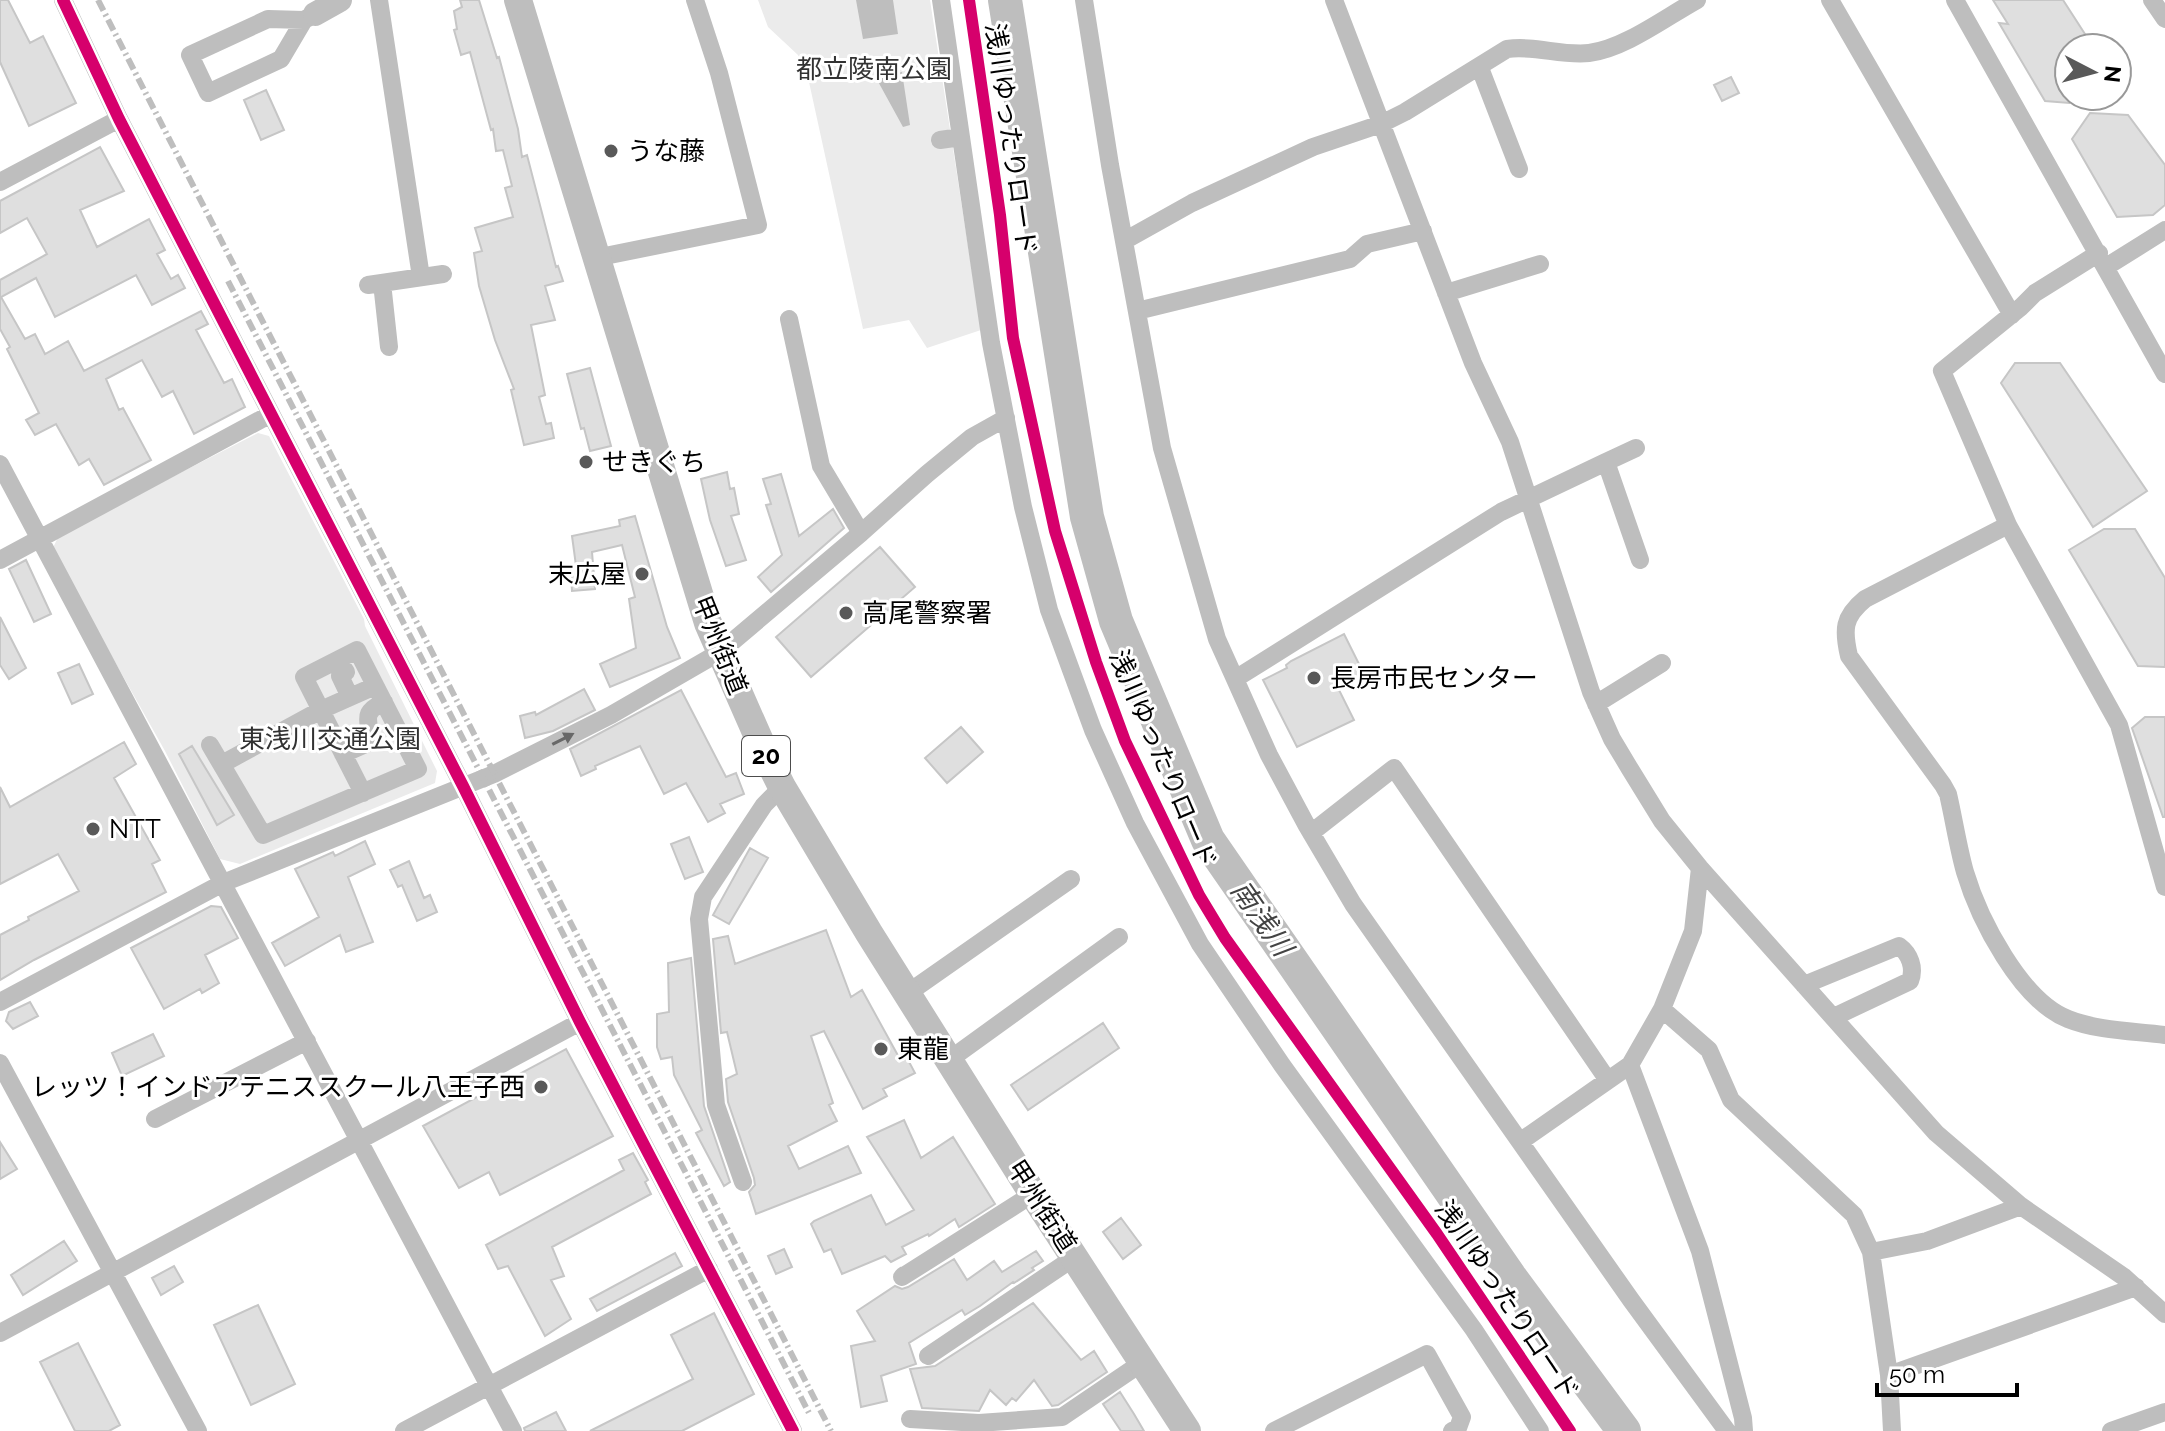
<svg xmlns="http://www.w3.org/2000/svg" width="2165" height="1431" font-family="Raleway,'Noto Sans JP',sans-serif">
<rect width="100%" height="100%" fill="#fff"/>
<path fill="#ebebeb" d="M758,0H930L981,330L927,348L909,320L863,329L809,82L798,55L768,27Z
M258,433L269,436L364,619L365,626L437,771L435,783L240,864L220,859L165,751L52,550L59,535Z"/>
<path fill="#bebebe" d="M856,0H893L898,34L863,39Z
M902,72L910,125L903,127L875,76Z"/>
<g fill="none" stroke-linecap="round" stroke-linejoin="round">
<path stroke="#bebebe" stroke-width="34" d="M1005,0L1087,517L1116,621L1208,840L1510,1277L1624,1431"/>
</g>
<path fill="#dfdfdf" stroke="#c6c6c6" stroke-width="2" d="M0,0H8L30,43L43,36L76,103L29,126L0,62Z
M460,0H479L497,58L499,57L518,129L522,157L527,155L556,267L558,266L563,281L545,286L555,320L531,325L545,395L539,397L546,424L551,423L554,438L524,445L511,390L514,389L495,340L479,286L474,253L482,251L475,228L513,217L505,188L512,186L503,150L496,151L493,129L491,130L470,52L461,55L454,30L457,29L454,11L462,7Z
M1993,0H2063L2094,48H2069V103L2045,101L1999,23L2008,24Z
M1731,77L1739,93L1722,101L1714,85Z
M266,90L284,130L261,140L244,100Z
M2090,113L2128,115L2165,165V205L2153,215L2117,217L2072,139Z
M100,147L124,191L80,210L97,247L149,219L165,250L157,254L171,279L178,275L185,288L152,305L136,275L55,317L36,278L1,297L25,339L35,334L45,354L68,341L84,371L201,311L208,324L196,330L224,383L232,379L245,407L194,434L173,391L162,397L142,360L106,379L119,410L123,408L151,460L104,485L89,459L79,465L56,424L35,435L26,420L39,413L7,349L10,347L0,329V280L47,254L27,218L0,233V201Z
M2015,363H2060L2147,491L2093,527L2001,383Z
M590,368L611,446L590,451L584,428L581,429L567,374Z
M727,472L730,489L734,488L739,514L731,516L746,560L726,566L710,520L701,479Z
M781,474L799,536L833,509L844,528L771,592L758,577L782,555L766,505L771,504L763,479Z
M635,516L667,627L680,658L610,687L600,664L636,648L629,599L635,597L622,545L592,552L595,589L572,591L571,574L577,573L572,536L620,526L619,520Z
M2104,529H2135L2165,578V667L2138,666L2069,550Z
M880,547L915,587L811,677L776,637Z
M26,560L51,614L34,622L9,569Z
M0,617L26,668L9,679L0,665Z
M1344,634L1365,676L1339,690L1354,720L1297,747L1263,680L1287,668L1286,665L1291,661Z
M79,664L93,694L72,704L58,673Z
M584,689L595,710L553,731L525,738L520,716L535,712L536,715Z
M681,690L726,777L736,773L744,794L720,804L725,813L708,822L686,783L664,794L640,746L595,766L596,769L581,776L570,749Z
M2145,717H2165V817H2163L2132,728Z
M961,727L983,752L947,783L925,758Z
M124,742L136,764L114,778L160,860L152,864L166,892L34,960L0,980V935L29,920L28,917L79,891L58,854L0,884V787L10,807Z
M192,746L234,815L217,825L179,754Z
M689,837L703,872L685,879L671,844Z
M365,841L375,864L348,877L373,942L346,952L340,935L285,966L272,943L319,917L295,869L333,852L335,856Z
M750,848L768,858L729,924L713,915Z
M409,861L424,898L430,895L437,912L417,921L402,885L398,887L390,870Z
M211,906L221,907L238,938L205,955L219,983L202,993L200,989L164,1009L131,948Z
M826,930L851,997L862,990L901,1061L907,1058L915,1073L883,1089L887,1096L863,1109L824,1031L811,1036L833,1103L829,1105L837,1121L788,1146L799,1169L848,1146L861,1173L756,1214L749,1192L755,1185L754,1178L728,1102L726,1079L737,1074L727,1032L721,1033L713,939L728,936L735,964Z
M691,958L704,1106L730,1182L724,1186L696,1133L702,1130L674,1075L672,1057L661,1059L657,1047V1014L669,1012L668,963Z
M30,1002L38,1016L13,1029L6,1021L9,1012Z
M1103,1023L1119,1048L1028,1110L1011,1085Z
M153,1034L164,1056L122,1076L112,1053Z
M566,1049L613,1136L500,1195L489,1172L459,1188L423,1126Z
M904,1120L921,1158L953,1137L995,1204L959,1227L955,1219L929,1236L928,1234L902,1247L906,1254L891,1262L885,1256L842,1274L831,1249L824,1252L811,1224L814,1221L871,1195L886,1225L914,1210L867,1137Z
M0,1142L17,1169L0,1179Z
M633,1153L648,1180L645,1182L651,1194L552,1247L564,1276L551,1280L571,1319L545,1336L508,1266L498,1269L486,1245L624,1170L619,1160Z
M1121,1218L1141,1245L1123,1259L1103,1232Z
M64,1241L77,1261L23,1295L11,1275Z
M784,1249L792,1267L776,1274L768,1256Z
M1036,1251L1043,1261L1032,1268L1034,1270L1014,1283L1013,1282L980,1306L965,1315L962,1310L909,1343L916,1364L881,1376L887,1401L861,1407L851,1346L875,1341L857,1311L895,1286L902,1289L908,1287L954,1259L967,1280L994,1261L1002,1272Z
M675,1253L682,1266L597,1311L590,1299Z
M174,1266L183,1282L161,1295L152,1278Z
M1033,1303L1081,1360L1094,1351L1107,1372L1058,1405L1052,1406L1034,1380L1016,1401L1012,1398L1006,1405L990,1390L979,1411L922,1408L910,1369L935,1366Z
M258,1305L295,1384L251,1405L214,1325Z
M714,1313L754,1394L682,1431H590L693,1379L671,1335Z
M78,1343L120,1425L109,1431H75L40,1362Z
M1120,1392L1134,1414L1144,1431H1121L1103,1404Z
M556,1412L566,1431H525L524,1428Z"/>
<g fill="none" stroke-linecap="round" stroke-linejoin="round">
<path stroke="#bebebe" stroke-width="18" d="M63,0L119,119L463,786L580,1022L793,1431
M379,0L421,277
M941,0L991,343L1023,507L1049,610L1093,730L1135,823L1200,944L1282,1065L1474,1330L1540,1431
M1084,0L1110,165L1162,448L1217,639L1235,679L1269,755L1307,826L1353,904L1631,1300L1727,1431
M1334,0L1473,363L1510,442L1591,692L1612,739L1630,769L1662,821L1700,868L1936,1133L2021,1206L2124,1277L2165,1314
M1830,0L2012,315
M1955,0L2165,374
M2152,0L2165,19
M304,20L268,19L190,55L208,93L281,59L304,20L315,14
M1480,68L1519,169
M940,140L961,137
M0,182L119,119
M1124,241L1192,203L1313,147L1381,124L1405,112L1507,49C1535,45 1561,56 1589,53C1624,49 1666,17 1697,0
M2099,253L2035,293L2021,307L1942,371L2008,525L2119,725L2165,887
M595,258L758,225L719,73L695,0
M2106,267L2165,230
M382,283L389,347
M368,285L443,274
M1446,293L1540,264
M1137,311L1350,259L1367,244L1423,231
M789,319L821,466L861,533
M1606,462L1636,448
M0,464L513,1431
M2008,525L1865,599C1843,617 1843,630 1849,656L1943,785L1948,794C1954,820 1958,847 1965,872C1979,919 2021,1001 2068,1019C2098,1031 2134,1031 2165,1035
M0,560L271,414
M338,660L346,672L340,676L350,697
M1235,679L1501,512L1606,462L1640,560
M1596,704L1662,663
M210,745L263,835L418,769L357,650L304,677L363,793
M343,754L370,742C371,720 359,714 384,702
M222,764L321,710L375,686
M1311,833L1394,768L1607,1079
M1804,985L1899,946C1910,954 1915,968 1910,981L1834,1017
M908,993L1071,879
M0,1002L223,883L494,774L611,715L720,652L861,533L927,474L972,437L1006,418
M1662,1009L1709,1050L1731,1100L1854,1215L1871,1252L1889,1375L1892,1431
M949,1060L1119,937
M0,1063L198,1431
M1630,1065L1700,1251L1743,1418L1744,1431
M155,1119L307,1041
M1521,1141L1630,1065L1662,1009L1693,931L1700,868
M743,1182L716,1105L699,919L703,897L764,805L782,787
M1871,1252L1927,1241L2021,1206
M904,1275L902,1277L1033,1194
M0,1333L580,1022
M928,1356L1075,1257
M1889,1375L2136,1287
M910,1419L979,1423L1062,1417L1143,1362
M404,1431L709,1269
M1274,1431L1427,1354L1462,1417L1458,1428L1452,1431
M2111,1431L2165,1412"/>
<path stroke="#bebebe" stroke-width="24" d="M315,14L340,0"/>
<path stroke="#bebebe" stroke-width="28" d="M518,0L708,623L766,755L782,787L869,933L1033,1194L1187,1431"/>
<path stroke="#bebebe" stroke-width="6" stroke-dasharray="12 4 2 4" stroke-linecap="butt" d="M98,0L831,1431
M228,281L809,1413"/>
<defs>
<path id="cycleway" d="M63,0L119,119L463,786L580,1022L793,1431
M969,0L1000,215L1013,338L1055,531L1096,662L1125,741L1199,895L1225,938L1437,1234L1570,1431"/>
</defs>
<use href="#cycleway" stroke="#fff" stroke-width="17"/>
<use href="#cycleway" stroke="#d6006c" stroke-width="12"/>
</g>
<defs><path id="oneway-solid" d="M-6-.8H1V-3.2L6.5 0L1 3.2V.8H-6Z" transform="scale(2)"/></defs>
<use fill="#686868" href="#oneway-solid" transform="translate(563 739) rotate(-27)"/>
<g fill="#595959" stroke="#fff" stroke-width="3">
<circle cx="611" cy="151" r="8"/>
<circle cx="586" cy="462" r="8"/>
<circle cx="642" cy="574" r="8"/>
<circle cx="846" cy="613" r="8"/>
<circle cx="1314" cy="678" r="8"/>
<circle cx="93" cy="829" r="8"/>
<circle cx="881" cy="1049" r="8"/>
<circle cx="541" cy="1087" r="8"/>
</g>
<g text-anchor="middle" stroke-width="6" stroke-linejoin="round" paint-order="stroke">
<rect fill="#fff" stroke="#4c4c4c" stroke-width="2" x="742" y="736" width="48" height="40" rx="6"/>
<g font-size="24" font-weight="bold" fill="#000">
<text x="766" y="764">20</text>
</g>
<g font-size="26" fill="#323232" stroke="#fff">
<text x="874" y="78">都立陵南公園</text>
<text x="330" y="748">東浅川交通公園</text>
</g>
<g font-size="26" fill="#000" stroke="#fff">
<text transform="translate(1011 139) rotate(82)" y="9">浅川ゆったりロード</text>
<text transform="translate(720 645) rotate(68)" y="9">甲州街道</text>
<text transform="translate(1163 759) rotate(67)" y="9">浅川ゆったりロード</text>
<text transform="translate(1042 1206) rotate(57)" y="9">甲州街道</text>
<text transform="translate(1507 1300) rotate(56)" y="9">浅川ゆったりロード</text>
</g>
<g font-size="26" fill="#000" stroke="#fff" text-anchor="start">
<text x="627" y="160">うな藤</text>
<text x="602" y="471">せきぐち</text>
<text x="626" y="583" text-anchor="end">末広屋</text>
<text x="862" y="622">高尾警察署</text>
<text x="1330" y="687">長房市民センター</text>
<text x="109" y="838">NTT</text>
<text x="897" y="1058">東龍</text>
<text x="525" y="1096" text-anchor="end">レッツ！インドアテニススクール八王子西</text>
</g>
<g font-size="28" font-style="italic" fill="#434343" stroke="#fff">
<text transform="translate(1262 918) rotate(55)" y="10">南浅川</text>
</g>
</g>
<g transform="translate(2093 72) rotate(96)"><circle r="38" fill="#ffffff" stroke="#999999" stroke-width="2"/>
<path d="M0-6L14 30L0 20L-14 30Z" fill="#595959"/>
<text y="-12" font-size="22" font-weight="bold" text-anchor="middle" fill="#000000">N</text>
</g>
<path d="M1877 1383v12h140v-12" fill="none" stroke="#000000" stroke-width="4"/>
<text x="1889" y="1383" font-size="24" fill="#000000" stroke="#ffffff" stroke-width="6" paint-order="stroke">50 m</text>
</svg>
